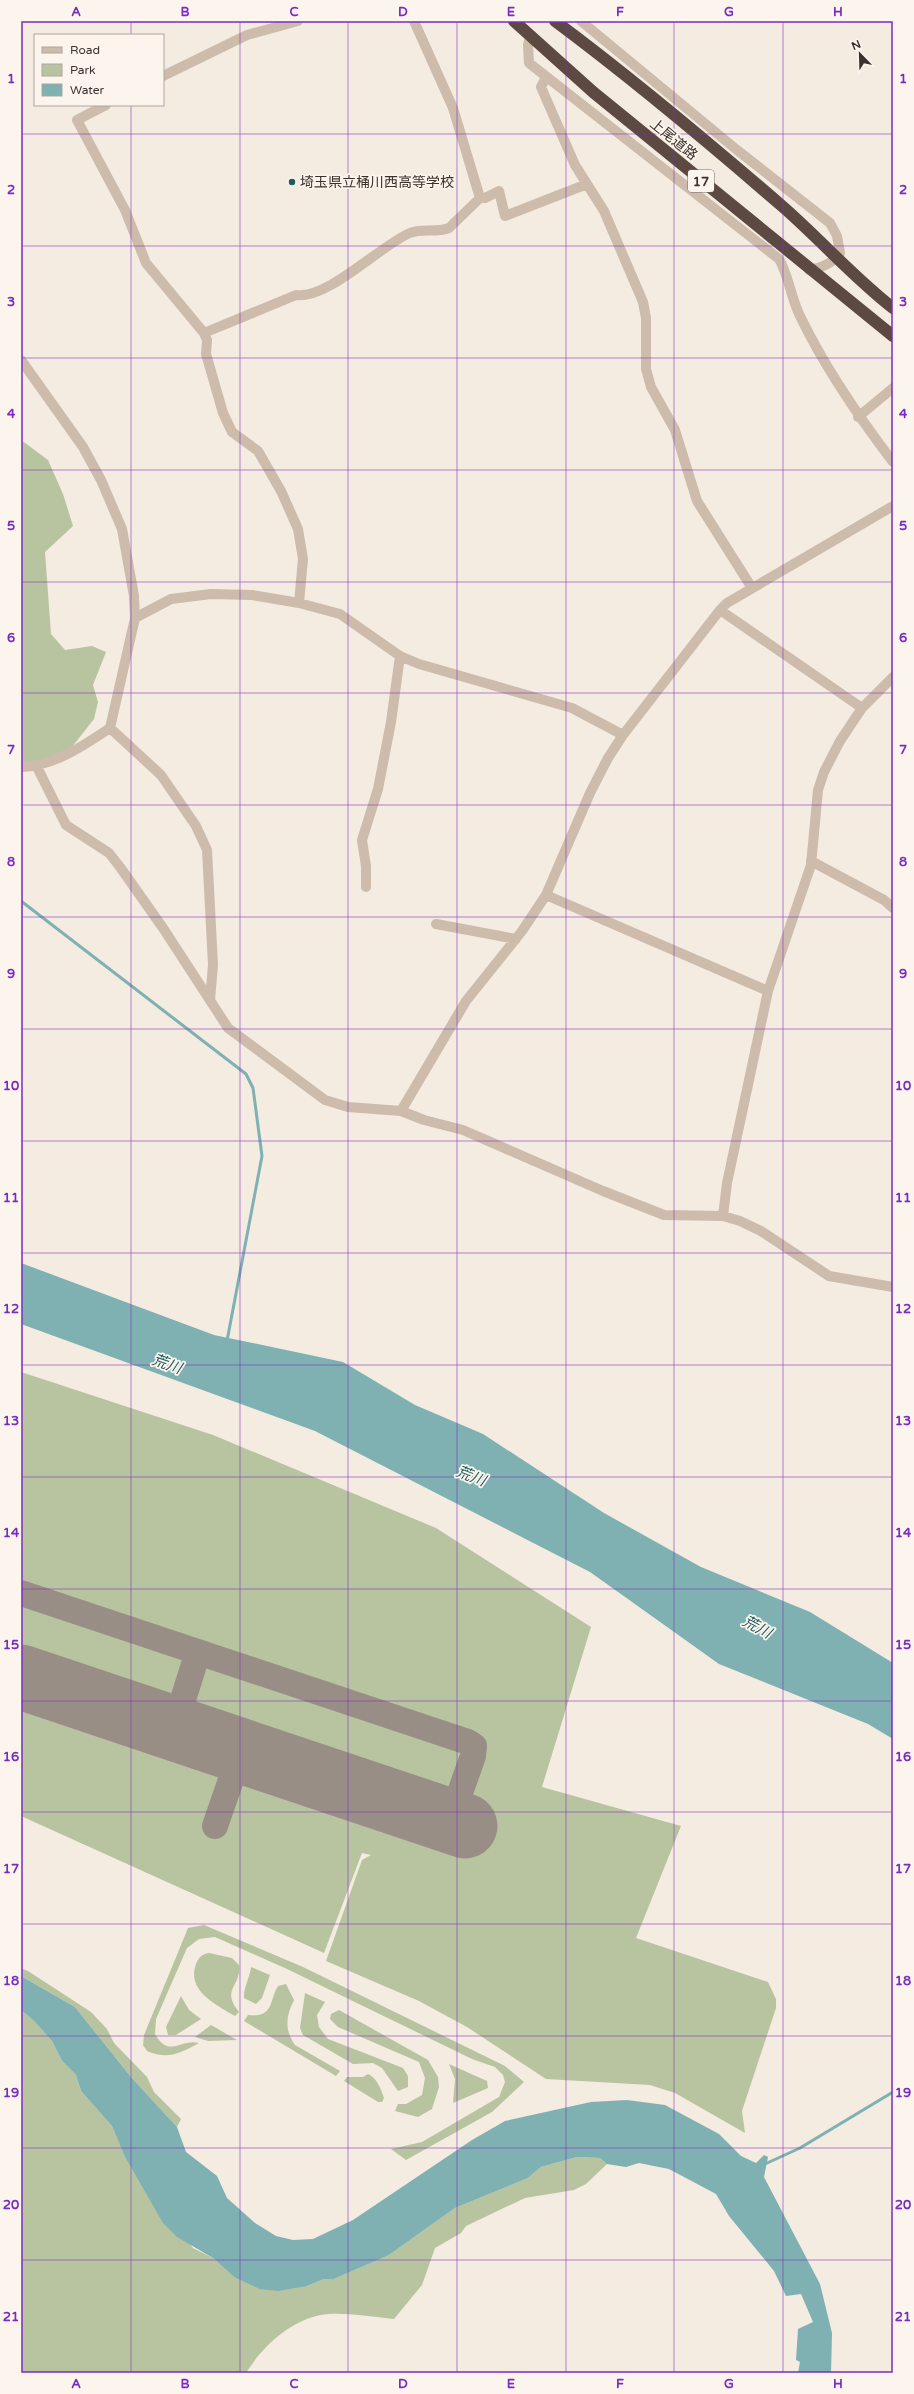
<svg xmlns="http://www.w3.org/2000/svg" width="914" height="2394" font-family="'Varela Round','Noto Sans JP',sans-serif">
<rect width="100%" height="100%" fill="#f4ebe1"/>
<path fill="#b8c4a0" d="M21,440L48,460L63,494L73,526L45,552L51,634L65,650L92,646L106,652L93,685L98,702L94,719L65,756L21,767Z
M21,1372L213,1435L436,1528L591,1627L542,1787L681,1826L636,1938L768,1982L776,1999V2008L742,2111L745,2133L675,2093L650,2085L546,2079L467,2027L419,2001L326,1961L362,1860L371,1855L362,1853L324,1953L21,1816V1695L463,1842L475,1812L463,1808L486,1741L21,1584Z
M21,1602L187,1656L171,1708L21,1659Z
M203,1662L465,1750L447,1802L187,1714Z
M204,1925L303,1967L505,2066L524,2082L492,2112L406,2160L391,2149L422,2142L499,2097L505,2082L503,2075L495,2067L472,2059L287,1969L215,1937L199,1939L187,1948L156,2019L155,2034C169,2059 181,2038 199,2043C181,2053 168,2060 147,2051L143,2045L144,2035L188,1928Z
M209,1953L232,1958L239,1965C242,1986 220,1989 239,2012L235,2016C217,2005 186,1991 196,1964C199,1957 202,1954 209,1953Z
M251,1967L270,1975L262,1998L256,2004L244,1998C243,1989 250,1977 251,1967Z
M21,1968L28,1971L91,2012L107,2029L114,2043L147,2077L154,2092L181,2119L177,2127L131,2077L75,2007L21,1976Z
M286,1984L294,2000C286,2016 284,2029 295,2045L340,2071L336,2076L244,2021L248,2015C274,2018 269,2001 278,1986Z
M305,1993L325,2002L317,2015L319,2027L328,2039L403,2068L408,2076V2087L398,2091L382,2068L373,2063L353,2064L303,2035L300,2028Z
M181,1996L189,2010L201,2019L176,2035H168L166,2027Z
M21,2010L34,2021L52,2041L62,2061L76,2075L81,2091L112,2126L124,2155L193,2248L213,2258L234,2277L307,2286L324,2279H334L389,2255L455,2208L528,2178L541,2167L577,2157L600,2158L607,2164L586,2184L574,2190L525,2198L466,2226L461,2233L435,2248L422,2285L394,2319C373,2317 351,2313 329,2314C295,2316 263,2345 246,2373H21Z
M339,2010L428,2060L438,2077L439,2087L432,2109L418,2117L395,2111L398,2104H406L422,2095L425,2078L419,2062L338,2027L330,2019L331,2014Z
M211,2025L237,2040L208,2041L195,2037Z
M449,2064L487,2081L488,2088L453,2103L455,2079Z
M368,2074C377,2078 381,2089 384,2098L382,2102H378L344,2081L347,2077H363Z"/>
<path fill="#7fb0b2" d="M21,1263L214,1335L343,1362L415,1405L483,1434L604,1513L701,1567L810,1612L893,1663V1739L868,1724L719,1664L590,1572L315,1431L21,1324Z
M21,1976L75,2007L131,2077L177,2127L186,2152L217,2176L227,2198L255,2223L276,2236L293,2240L313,2239L353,2220L472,2140L505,2121L591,2102L627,2100L665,2105L719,2134L741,2156L756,2163L764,2155L768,2157L764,2177L820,2284L832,2333L831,2373H798L800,2362L796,2360L798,2329L813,2322L801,2294L786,2296L774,2271L729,2216L716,2194L669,2169L639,2163L626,2167L607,2164L600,2158L577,2157L541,2167L528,2178L455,2208L389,2255L334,2279H324L307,2286L278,2291L260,2289L234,2277L213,2258L177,2237L163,2223L124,2155L112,2126L81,2091L76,2075L62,2061L52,2041L34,2021L21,2010Z"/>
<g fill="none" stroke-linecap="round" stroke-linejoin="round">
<path stroke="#7fb0b2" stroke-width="3" d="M21,901L246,1074L253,1088L262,1156L227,1341
M765,2164L800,2148L893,2092"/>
<path stroke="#988e86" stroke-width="26" d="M21,1593L468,1742L474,1746L473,1756L450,1821
M174,1728L198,1652
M215,1826L241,1751"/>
<path stroke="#988e86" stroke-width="65" d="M21,1677L465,1826"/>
<path stroke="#cdbbac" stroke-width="10" d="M581,21L737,150L830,223L837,236L840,253C833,263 822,268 809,270
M530,37L528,45L529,63L779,259C789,276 791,298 800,316C825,368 858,416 893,462
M163,76L247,35L298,21
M546,77L541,87L575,165L604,211L643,302L646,318V369L651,387L675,430L697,501L752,588
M106,105L77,120L125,210L146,263L204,333L207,340L206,354L223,413L232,432L258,451L281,491L298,529L303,559L299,603
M480,198H485L499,191L505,216L587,184
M204,333L296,295C329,299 379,246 410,233C421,228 436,233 449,228L480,198L453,108L414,21
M21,360L83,447L101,480L122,529L134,596L135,618L110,728C83,746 54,766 21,767
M858,417L893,388
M720,610L862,708
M135,618L171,599L211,594L252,595L299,603L340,614L400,656L419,664L572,708L623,735
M110,728L161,775L196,826L207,850L213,965L210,1000
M37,767L66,825L109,853L120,867L163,928L228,1028L325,1100L348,1107L401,1111L424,1120L463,1130L603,1191L664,1215L723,1216L740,1221L761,1231L829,1276L893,1287
M811,861L884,900L893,908
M366,887V866L362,840L378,789L391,722L400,656
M546,895L768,991
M436,924L516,939
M401,1111L466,1001L522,931L546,895L590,793L608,758L623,735L720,610L727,603L893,506
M723,1216L727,1183L768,991L811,865L818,790L824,772L840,741L862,708L893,677"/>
<path stroke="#5c4a42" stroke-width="12" d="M514,21L593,92L893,336
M555,21C633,79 708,142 782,206C820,239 853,277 893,308"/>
</g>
<path fill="none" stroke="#7b2cbf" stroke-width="1" stroke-opacity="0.55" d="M131,21V35M240,21V2373M348,21V2373M457,21V2373M566,21V2373M674,21V2373M783,21V2373M131,105V2373M21,134H893M21,246H893M21,358H893M21,470H893M21,582H893M21,693H893M21,805H893M21,917H893M21,1029H893M21,1141H893M21,1253H893M21,1365H893M21,1477H893M21,1589H893M21,1701H893M21,1812H893M21,1924H893M21,2036H893M21,2148H893M21,2260H893"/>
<circle fill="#1f5a5e" stroke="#fbf5ee" stroke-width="1.5" cx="292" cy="182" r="4"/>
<g text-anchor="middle" stroke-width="3.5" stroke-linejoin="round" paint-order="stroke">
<rect fill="#fbf5ee" stroke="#756b66" stroke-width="1" x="688" y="170" width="26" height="22" rx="3"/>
<g font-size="13" font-weight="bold" fill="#3b302b">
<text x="701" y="186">17</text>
</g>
<g font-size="14" fill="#3b302b" stroke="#fbf5ee">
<text transform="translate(674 139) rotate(39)" y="5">上尾道路</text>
</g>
<g font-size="14" fill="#3b302b" stroke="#fbf5ee" text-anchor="start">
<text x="300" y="187">埼玉県立桶川西高等学校</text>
</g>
<g font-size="15" font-style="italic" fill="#1f5a5e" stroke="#fbf5ee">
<text transform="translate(167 1364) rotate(19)" y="5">荒川</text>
<text transform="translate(471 1476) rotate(21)" y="5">荒川</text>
<text transform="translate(757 1627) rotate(28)" y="5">荒川</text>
</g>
</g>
<rect width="914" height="2394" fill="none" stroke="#fbf5ee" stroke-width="44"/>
<rect x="34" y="34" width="130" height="72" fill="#fbf5ee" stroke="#aea6a0"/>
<rect x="42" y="47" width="20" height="6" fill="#cdbbac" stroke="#aea6a0"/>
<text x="70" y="54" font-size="12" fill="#3b302b">Road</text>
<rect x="42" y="64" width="20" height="12" fill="#b8c4a0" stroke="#aea6a0"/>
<text x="70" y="74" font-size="12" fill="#3b302b">Park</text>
<rect x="42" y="84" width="20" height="12" fill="#7fb0b2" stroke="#aea6a0"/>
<text x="70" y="94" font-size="12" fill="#3b302b">Water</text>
<g transform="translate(860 54) rotate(337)" stroke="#fbf5ee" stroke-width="3" paint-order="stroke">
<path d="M0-3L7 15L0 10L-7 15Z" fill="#3b302b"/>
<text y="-6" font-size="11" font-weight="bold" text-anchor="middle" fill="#3b302b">N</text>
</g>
<rect x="22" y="22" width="870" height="2350" fill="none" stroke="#7b2cbf" stroke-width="1.5"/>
<g font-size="13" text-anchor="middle" font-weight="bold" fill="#7b2cbf">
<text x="76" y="16">A</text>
<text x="185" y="16">B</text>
<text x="294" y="16">C</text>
<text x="403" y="16">D</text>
<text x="511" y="16">E</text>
<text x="620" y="16">F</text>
<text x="729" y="16">G</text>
<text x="838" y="16">H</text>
<text x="11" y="83">1</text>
<text x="903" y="83">1</text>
<text x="11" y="194">2</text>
<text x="903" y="194">2</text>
<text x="11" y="306">3</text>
<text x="903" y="306">3</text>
<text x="11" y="418">4</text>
<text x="903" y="418">4</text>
<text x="11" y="530">5</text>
<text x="903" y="530">5</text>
<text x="11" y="642">6</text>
<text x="903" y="642">6</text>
<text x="11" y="754">7</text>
<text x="903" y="754">7</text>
<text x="11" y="866">8</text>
<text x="903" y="866">8</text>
<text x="11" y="978">9</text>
<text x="903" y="978">9</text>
<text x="11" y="1090">10</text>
<text x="903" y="1090">10</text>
<text x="11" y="1202">11</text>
<text x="903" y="1202">11</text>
<text x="11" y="1313">12</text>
<text x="903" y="1313">12</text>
<text x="11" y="1425">13</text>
<text x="903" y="1425">13</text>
<text x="11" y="1537">14</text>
<text x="903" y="1537">14</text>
<text x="11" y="1649">15</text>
<text x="903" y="1649">15</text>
<text x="11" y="1761">16</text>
<text x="903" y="1761">16</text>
<text x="11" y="1873">17</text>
<text x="903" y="1873">17</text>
<text x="11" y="1985">18</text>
<text x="903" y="1985">18</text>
<text x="11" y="2097">19</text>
<text x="903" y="2097">19</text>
<text x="11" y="2209">20</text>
<text x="903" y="2209">20</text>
<text x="11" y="2321">21</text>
<text x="903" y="2321">21</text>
<text x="76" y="2388">A</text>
<text x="185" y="2388">B</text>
<text x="294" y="2388">C</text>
<text x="403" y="2388">D</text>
<text x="511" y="2388">E</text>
<text x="620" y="2388">F</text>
<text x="729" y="2388">G</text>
<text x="838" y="2388">H</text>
</g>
</svg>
